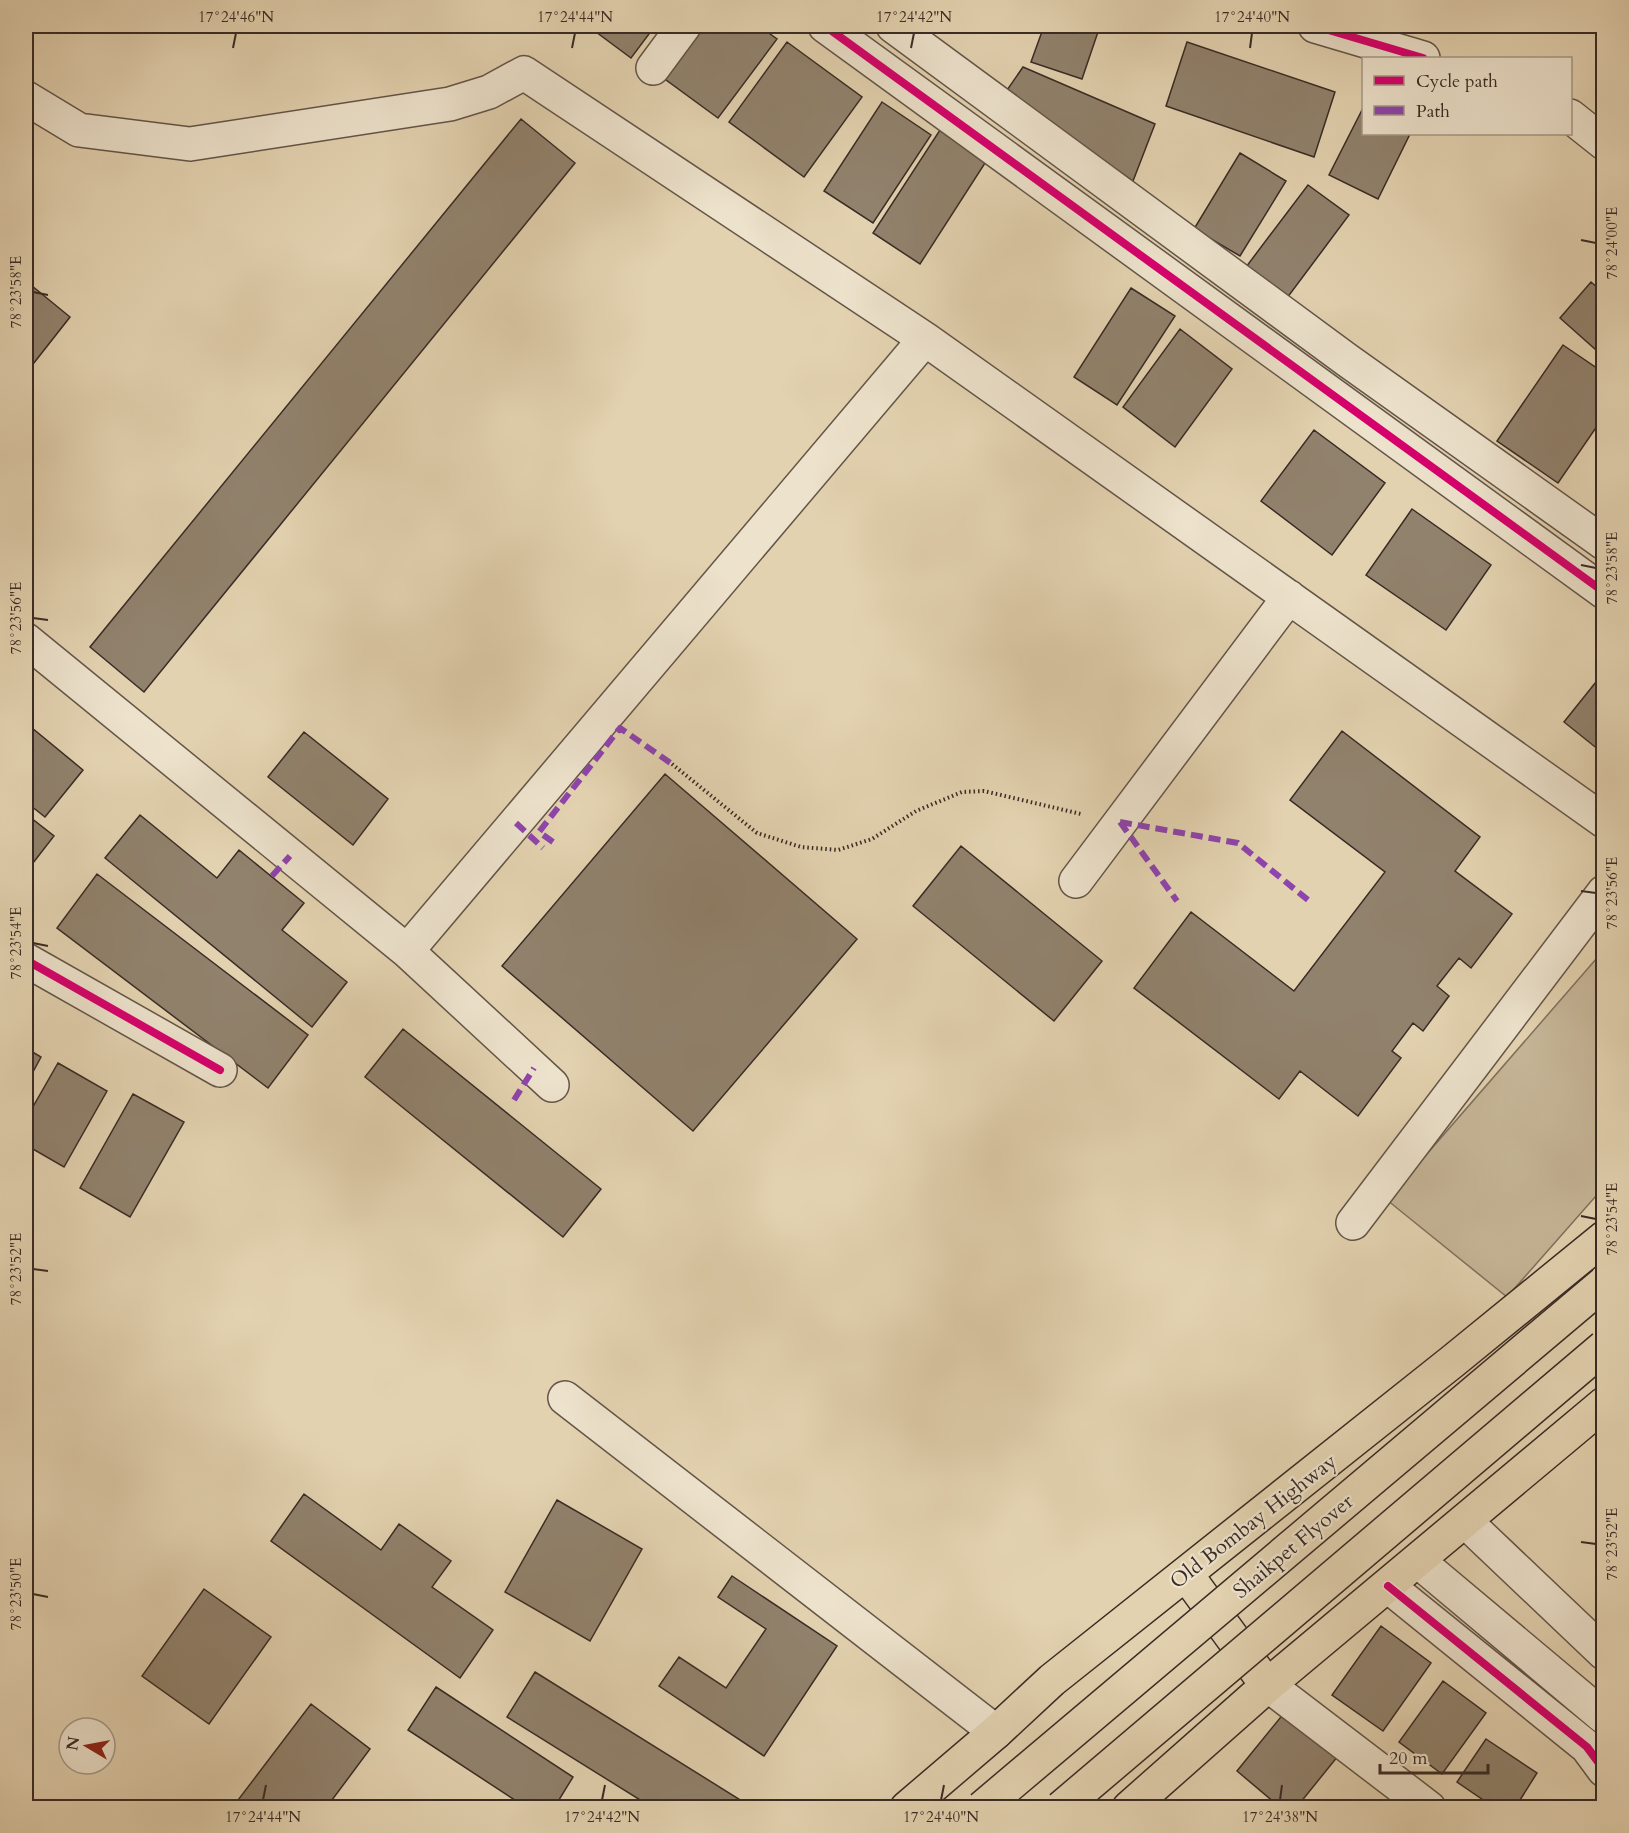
<svg xmlns="http://www.w3.org/2000/svg" width="1629" height="1833" font-family="Cardo,serif">
<rect width="100%" height="100%" fill="#e3d2b0"/>
<filter id="stains"><feTurbulence type="fractalNoise" baseFrequency=".00333" numOctaves="4"/><feColorMatrix values="0 0 0 0 .2 0 0 0 0 .09 0 0 0 0 .02 0 0 0 .5 -.17"/></filter>
<radialGradient id="worn" r=".72"><stop offset=".6" stop-color="#630" stop-opacity="0"/><stop offset="1" stop-color="#630" stop-opacity=".3"/></radialGradient>
<path fill="#c6b698" stroke="#80705e" stroke-width="1.5" d="M1603,951V1188L1507,1297L1387,1200Z"/>
<path fill="#91826d" stroke="#392b25" stroke-width="1.5" d="M588,26H655L631,58Z
M694,26H759L777,39L718,118L658,74Z
M1044,26H1100L1082,79L1031,62Z
M787,42L862,97L804,177L729,122Z
M1187,42L1335,92L1314,157L1166,106Z
M1023,67L1155,124L1133,181L1005,93Z
M882,102L931,135L873,223L824,191Z
M1364,106V134H1410L1378,199L1329,175Z
M521,119L575,163L144,692L90,647Z
M940,130L987,160L920,264L873,233Z
M1240,153L1286,181L1240,256L1194,229Z
M1308,185L1349,215L1287,298L1246,267Z
M26,281L70,317L26,373Z
M1591,282L1604,293V357L1560,318Z
M1131,288L1175,316L1117,405L1074,377Z
M1180,329L1232,369L1175,447L1123,407Z
M1563,345L1604,373V416L1558,483L1497,441Z
M1314,430L1385,483L1332,555L1261,501Z
M1412,509L1491,565L1446,630L1366,575Z
M1604,672V754L1564,722Z
M26,723L83,770L45,817L26,802Z
M1342,731L1480,837L1455,871L1512,914L1471,968L1459,958L1437,986L1449,996L1423,1031L1413,1023L1392,1051L1401,1058L1358,1116L1300,1071L1279,1099L1134,988L1191,912L1294,991L1385,872L1290,800Z
M304,732L388,799L353,845L268,777Z
M665,774L857,939L693,1131L502,966Z
M26,814L54,836L26,872Z
M140,815L217,878L239,850L304,903L282,930L347,982L312,1027L105,858Z
M961,846L1102,961L1054,1021L913,906Z
M97,874L308,1035L268,1088L57,928Z
M403,1029L601,1189L563,1237L365,1077Z
M26,1048L41,1057L26,1085Z
M58,1063L107,1091L64,1167L26,1145V1119Z
M133,1094L184,1122L130,1217L80,1188Z
M304,1494L381,1550L399,1524L451,1561L432,1587L493,1630L460,1678L271,1541Z
M557,1500L642,1549L590,1641L505,1592Z
M732,1576L837,1646L764,1756L659,1686L679,1657L726,1688L766,1629L718,1597Z
M204,1589L271,1637L209,1724L142,1676Z
M1381,1626L1431,1663L1383,1731L1332,1695Z
M535,1672L750,1806L749,1808H653L507,1717Z
M1443,1681L1486,1713L1442,1774L1399,1742Z
M436,1687L573,1777L554,1808H527L408,1730Z
M311,1704L370,1749L326,1808H232Z
M1289,1707L1342,1751L1296,1808H1281L1237,1771Z
M1486,1739L1537,1773L1515,1808H1495L1457,1782Z"/>
<g fill="none" stroke-linecap="round" stroke-linejoin="round">
<defs>
<path id="minor" d="M825,26L1604,592
M893,26L1347,360L1604,543
M1315,26L1423,58
M653,68L684,26
M26,98L79,130L190,144L450,104L489,92L524,73L925,339L1604,821
M1570,116L1604,143
M26,640L407,951L552,1085
M1076,881L1289,597
M407,951L925,339
M26,960L220,1070
M1353,1223L1604,892
M565,1398L996,1732
M1465,1521L1604,1653
M1418,1561L1604,1717
M1388,1586L1587,1747L1604,1770
M1268,1685L1429,1808"/>
<path id="major" d="M1186,1574L1261,1677
M907,1808L996,1732L1052,1680L1453,1361L1604,1238
M1129,1808L1268,1685L1604,1404"/>
</defs>
<use href="#minor" stroke="#645548" stroke-width="36"/>
<use href="#major" stroke="#392b25" stroke-width="36"/>
<path stroke="#392b25" stroke-width="4" stroke-dasharray="1.5 3" stroke-linecap="butt" d="M672,764L757,833L801,847L838,850L872,839L916,811L962,792L984,791L1081,814"/>
<use href="#minor" stroke="#ede2cc" stroke-width="33"/>
<use href="#major" stroke="#e3d2b0" stroke-width="33"/>
<defs>
<path id="major-bridge" d="M982,1808L1604,1283
M1061,1808L1604,1347"/>
</defs>
<use href="#major-bridge" stroke="#392b25" stroke-width="36" stroke-linecap="butt"/>
<use href="#major-bridge" stroke="#e3d2b0" stroke-width="33"/>
<path stroke="#8e44ad" stroke-width="6" stroke-dasharray="12 6" stroke-linecap="butt" d="M1120,822L1238,843L1308,900
M1120,822L1177,901
M516,823L543,848
M553,842L539,832L620,728L672,764
M272,876L290,856
M514,1100L534,1068"/>
<defs>
<path id="cycleway" d="M825,26L1604,592
M1315,26L1423,58
M26,960L220,1070
M1388,1586L1587,1747L1604,1770"/>
</defs>
<use href="#cycleway" stroke="#ede2cc" stroke-width="11"/>
<use href="#cycleway" stroke="#d6006c" stroke-width="8"/>
</g>
<path fill="none" stroke="#392b25" stroke-width="2" d="M233,48L236,33M572,48L575,33M911,48L914,33M1250,48L1252,33M1581,240L1596,243M33,292L48,295M1581,565L1596,568M33,618L48,620M1581,891L1596,893M33,943L48,946M1581,1216L1596,1219M33,1269L48,1271M1581,1542L1596,1544M33,1594L48,1597M263,1800L266,1785M602,1800L605,1785M941,1800L944,1785M1280,1800L1282,1785"/>
<g text-anchor="middle" stroke-width="4.5" stroke-linejoin="round" paint-order="stroke">
<g font-size="21" fill="#392b25" stroke="#ede2cc">
<text transform="translate(1253 1521) rotate(-38)" y="7">Old Bombay Highway</text>
<text transform="translate(1293 1546) rotate(-40)" y="7">Shaikpet Flyover</text>
</g>
</g>
<rect width="1629" height="1833" fill="none" stroke="#e3d2b0" stroke-width="66"/>
<rect x="1362" y="57" width="210" height="78" fill="#ede2cc" stroke="#a59989" stroke-width="1.5"/>
<rect x="1374" y="76" width="30" height="9" fill="#d6006c" stroke="#a59989" stroke-width="1.5"/>
<text x="1416" y="87" font-size="18" fill="#392b25">Cycle path</text>
<rect x="1374" y="106" width="30" height="9" fill="#8e44ad" stroke="#a59989" stroke-width="1.5"/>
<text x="1416" y="117" font-size="18" fill="#392b25">Path</text>
<g transform="translate(87 1746) rotate(280)"><circle r="28" fill="#ede2cc" stroke="#a59989" stroke-width="1.5"/>
<path d="M0-4.5L10 22L0 15L-10 22Z" fill="#8f2418"/>
<text y="-9" font-size="16" font-weight="bold" text-anchor="middle" fill="#392b25">N</text>
</g>
<path d="M1380 1764v9h108v-9" fill="none" stroke="#392b25" stroke-width="3"/>
<text x="1389" y="1764" font-size="18" fill="#392b25" stroke="#ede2cc" stroke-width="4.5" paint-order="stroke">20 m</text>
<rect x="33" y="33" width="1563" height="1767" fill="none" stroke="#392b25" stroke-width="2"/>
<g font-size="15" text-anchor="middle" fill="#392b25">
<text x="236" y="22">17°24'46"N</text>
<text x="575" y="22">17°24'44"N</text>
<text x="914" y="22">17°24'42"N</text>
<text x="1252" y="22">17°24'40"N</text>
<text transform="translate(1612 243) rotate(-90)" y="5">78°24'00"E</text>
<text transform="translate(16 292) rotate(-90)" y="5">78°23'58"E</text>
<text transform="translate(1612 568) rotate(-90)" y="5">78°23'58"E</text>
<text transform="translate(16 618) rotate(-90)" y="5">78°23'56"E</text>
<text transform="translate(1612 893) rotate(-90)" y="5">78°23'56"E</text>
<text transform="translate(16 943) rotate(-90)" y="5">78°23'54"E</text>
<text transform="translate(1612 1219) rotate(-90)" y="5">78°23'54"E</text>
<text transform="translate(16 1269) rotate(-90)" y="5">78°23'52"E</text>
<text transform="translate(1612 1544) rotate(-90)" y="5">78°23'52"E</text>
<text transform="translate(16 1594) rotate(-90)" y="5">78°23'50"E</text>
<text x="263" y="1822">17°24'44"N</text>
<text x="602" y="1822">17°24'42"N</text>
<text x="941" y="1822">17°24'40"N</text>
<text x="1280" y="1822">17°24'38"N</text>
</g>
<rect width="100%" height="100%" filter="url(#stains)"/>
<rect width="100%" height="100%" fill="url(#worn)"/>
</svg>
